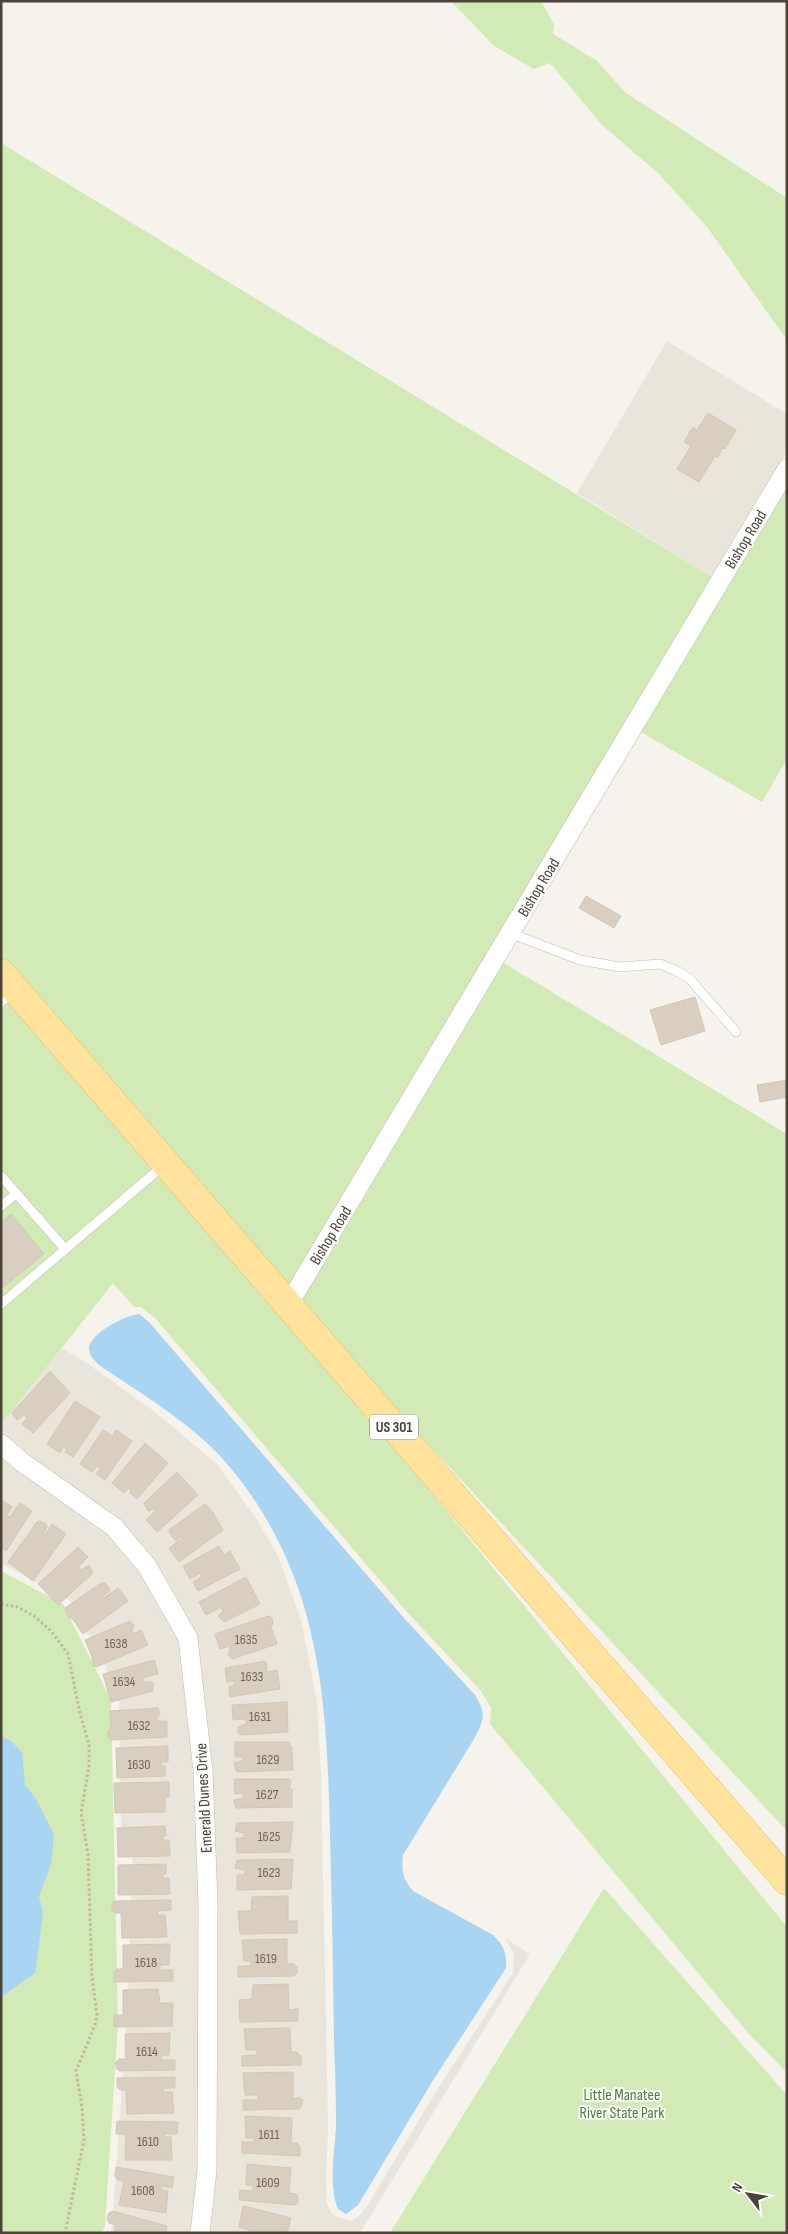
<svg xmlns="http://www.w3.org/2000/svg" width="788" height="2234" font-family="'Sofia Sans Condensed',sans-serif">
<rect width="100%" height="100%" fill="#f6f3ec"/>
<path fill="#eae5da" d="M667,341L787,414V451L712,577L577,493Z
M62,1348L88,1364L155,1412L216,1463L256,1518L278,1556L301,1620L317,1702L321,1774L328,2124L326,2187L327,2203L331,2213L337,2217L350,2221L358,2217L365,2209L439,2087L513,1973L514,1954L505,1938L530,1954L360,2233H209L197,1638L155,1563L1,1433V1425Z
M1,1455L108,1533L139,1570L179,1640L194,1771L199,1903L198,2170L190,2233H110L112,2227L127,2014L133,1847L121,1827L119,1701L96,1643L84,1630L70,1601L1,1563Z"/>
<path fill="#d2eab5" d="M451,1H541L554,24L553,34L596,60L626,93L787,198V340L707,227L658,173L602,125L550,63L534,69L494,46Z
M1,143L712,577L286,1290L1,960Z
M787,488V759L762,802L641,732Z
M504,963L787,1134V1831L299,1305Z
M1,986L283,1311L787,1927V2073L750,2035L490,1724L491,1708L481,1691L408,1613L155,1318L141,1307H134L113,1283L1,1425Z
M1,1571L63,1604L111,1700L118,2022L105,2226L102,2233H1Z
M604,1888L787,2095V2233H390Z"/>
<path fill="#a9d4f2" d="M139,1314L149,1322L403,1617L475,1695C487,1715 484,1719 474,1739L403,1855C401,1871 403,1879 413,1891L493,1935C504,1946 507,1953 506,1968L432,2082L358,2205L346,2214L338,2209C328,2184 335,2152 336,2125C336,2097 335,2069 334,2041C333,1973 332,1904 330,1835C327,1695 320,1569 222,1458C188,1421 140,1393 99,1365C94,1360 89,1356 89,1348C90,1333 126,1315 139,1314Z
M1,1736L11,1741L22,1752L25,1785L36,1799L54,1834L51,1864L39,1896L43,1913L35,1973L1,1997Z"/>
<path fill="#d8cfc1" stroke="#d3c7b4" d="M708,413L736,430L725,449L723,448L717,458L715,456L699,482L677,469L691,446L684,442L693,427L697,430Z
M586,896L621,916L614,928L579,908Z
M695,997L705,1031L661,1045L650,1010Z
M787,1080V1097L760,1102L757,1085Z
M11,1214L44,1254L1,1289V1223Z
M50,1371L70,1393L33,1433L22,1424L27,1418L24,1415L17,1420L12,1413Z
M75,1401L100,1417L73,1457L65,1452L67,1449L63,1447L60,1453L47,1444Z
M103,1430L112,1436L116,1430L132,1441L105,1480L96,1474L100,1469L97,1466L92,1472L80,1464Z
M145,1443L168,1463L137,1499L130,1493L131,1490L128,1488L124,1493L112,1483Z
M177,1472L198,1495L157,1532L146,1520L158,1508L148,1511L144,1503Z
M3,1501L12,1507L7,1515L10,1517L20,1503L32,1511L6,1551L1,1547V1504Z
M205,1504L212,1511L223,1530L179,1562L169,1548L183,1538L182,1536L176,1541L170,1534L169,1530Z
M40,1521L46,1524L47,1528L43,1534L45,1535L52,1524L66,1534L33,1581L8,1562L37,1522Z
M219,1546L224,1555L230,1551L240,1569L198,1591L193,1582L202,1577L200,1573L190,1579L183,1566Z
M78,1547L88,1557L78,1567L81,1570L89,1565L93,1573L58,1605L38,1584Z
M246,1577L260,1604L224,1622L218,1616L223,1611L221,1607L206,1615L199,1602Z
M101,1583H105L109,1588V1592L103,1596L104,1598L118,1588L128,1601L83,1634L72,1618H69L65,1608Z
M268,1616L272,1618L273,1623L271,1627L277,1644L232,1659L228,1654L230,1650L229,1646L220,1649L215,1634Z
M130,1621L134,1626L132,1630L133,1634L141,1630L148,1645L96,1667L93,1666L92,1657L85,1640Z
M154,1660L158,1674L142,1678L143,1682H153V1691L111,1702L103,1674Z
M266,1661L267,1672L277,1670L280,1689L230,1697L229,1687L235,1685L234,1681L227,1682L225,1668Z
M287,1702L288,1732L240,1735L238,1732V1727L246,1724V1719L233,1720L232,1705Z
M158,1708L160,1715L157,1717V1721H167V1737L112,1740L108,1737V1731L111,1728L110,1711Z
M235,1742H289L292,1749L290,1752H292L293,1770L237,1772L234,1763L243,1761V1757H235Z
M168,1746V1762H161V1766H165V1776L117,1778L116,1748Z
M234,1779H289L291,1781L289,1789H292V1807L236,1808L234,1800L243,1798V1793L235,1794Z
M169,1782V1797H165V1812L115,1813L114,1783Z
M293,1822L290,1852L237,1853L236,1838H244V1833L235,1831L237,1823Z
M165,1826L166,1836H163V1840H169L170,1856L118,1857L117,1828Z
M293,1859L291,1889L237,1890V1875H245V1870L235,1868L237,1860Z
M166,1864V1874H163V1878H169L170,1894L118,1895V1865Z
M288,1896V1921H297V1933L240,1934L238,1911H251L252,1897Z
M171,1900V1910L158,1911L157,1915H165L167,1937L122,1938L121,1913H115L112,1910V1904L115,1901Z
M287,1939V1964H294L297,1967V1973L294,1976L238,1977V1966H251V1961H244L242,1940Z
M170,1944L169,1965H160V1970H173V1981L114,1982V1973L117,1969H123V1945Z
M288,1984L289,2010L298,2009V2021L240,2022L239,2000L252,1999L253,1985Z
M158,1989L160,2003H173L172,2026L114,2027V2015H123V1990Z
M290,2028L291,2052H297L301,2056V2065L242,2066V2056L257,2055V2050H246L244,2029Z
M170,2033L169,2055H161L162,2060H175V2070L119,2071L116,2068V2062L119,2059H126L125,2034Z
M293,2072V2098H300L303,2100L300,2109L243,2110V2100H258V2095H245L243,2073Z
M175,2077V2088H163V2092H172L174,2113L127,2114L126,2090H120L117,2087V2078Z
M245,2116L292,2118L291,2143H297L300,2147V2156L242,2153V2142H254V2138H246Z
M117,2121L178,2122L177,2134H165L164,2137H171L172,2160H125L126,2134H116Z
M247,2164L291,2168L289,2193L296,2194L298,2197V2203L295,2205L239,2200L240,2190L253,2191V2186L246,2185Z
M116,2167L174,2177L172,2188L161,2186L160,2189L168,2191L166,2213L119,2205L124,2181L118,2180L115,2176Z
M243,2206L291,2218L287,2233H251V2231L239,2227Z
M112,2211L167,2226L165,2233H114L116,2225L109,2223L107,2218L108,2214Z"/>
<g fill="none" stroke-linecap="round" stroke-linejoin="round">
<defs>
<path id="service" d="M510,933L580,960L620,967L660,964L675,970L689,978L736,1032
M1,1002L14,991
M1,1176L65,1249
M1,1206L16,1194
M1,1304L164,1165"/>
<path id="minor" d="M288,1305L787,469
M1,1444L22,1462L114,1527L147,1566L188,1638L203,1771L208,1904L207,2171L200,2233"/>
<path id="primary" d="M1,973L787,1881"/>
</defs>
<use href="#service" stroke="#c2bbae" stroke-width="10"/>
<use href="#minor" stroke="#c2bbae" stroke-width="20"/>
<use href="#primary" stroke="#e6c16a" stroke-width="29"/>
<path stroke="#c4b79f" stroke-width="3" stroke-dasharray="2.5 2.5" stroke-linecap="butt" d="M1,1604L18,1607L34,1616L51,1631L68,1654L79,1709L89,1745V1766L81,1813L88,1854L92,1977L97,2015L95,2025L76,2071L82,2107L84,2140L65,2233"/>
<use href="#service" stroke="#fff" stroke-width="9"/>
<use href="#minor" stroke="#fff" stroke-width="19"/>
<use href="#primary" stroke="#ffe39c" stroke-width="28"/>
</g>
<g text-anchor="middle" stroke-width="4" stroke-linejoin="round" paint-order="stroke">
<g font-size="14" fill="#6e675b">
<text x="246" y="1644">1635</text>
<text x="116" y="1648">1638</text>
<text x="252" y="1681">1633</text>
<text x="124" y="1686">1634</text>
<text x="260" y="1721">1631</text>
<text x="139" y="1730">1632</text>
<text x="268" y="1764">1629</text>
<text x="139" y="1769">1630</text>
<text x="267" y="1799">1627</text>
<text x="269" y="1841">1625</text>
<text x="269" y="1877">1623</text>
<text x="266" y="1963">1619</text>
<text x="146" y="1967">1618</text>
<text x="147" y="2056">1614</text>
<text x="269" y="2139">1611</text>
<text x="148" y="2146">1610</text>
<text x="268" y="2187">1609</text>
<text x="143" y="2195">1608</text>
</g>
<rect fill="#fff" stroke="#817c74" stroke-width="1" x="370" y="1414.5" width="48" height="25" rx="4"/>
<g font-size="15" font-weight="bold" fill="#4b4439">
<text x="394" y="1432">US 301</text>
</g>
<g font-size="16" fill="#4b4439" stroke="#fff">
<text transform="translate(745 539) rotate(-59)" y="6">Bishop Road</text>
<text transform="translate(538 887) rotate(-59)" y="6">Bishop Road</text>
<text transform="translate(330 1235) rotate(-59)" y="6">Bishop Road</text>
<text transform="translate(203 1798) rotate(-93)" y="6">Emerald Dunes Drive</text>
</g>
<g font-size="16" fill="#4a7f2a" stroke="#fff">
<text x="622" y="2100">Little Manatee<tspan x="622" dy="18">River State Park</tspan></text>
</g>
</g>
<rect width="788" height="2234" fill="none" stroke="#4b4439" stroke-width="5"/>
<g transform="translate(748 2194) rotate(301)" stroke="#ffffff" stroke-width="4" paint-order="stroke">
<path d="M0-4L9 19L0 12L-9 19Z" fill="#4b4439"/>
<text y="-8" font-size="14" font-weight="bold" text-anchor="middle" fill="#4b4439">N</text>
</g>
</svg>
